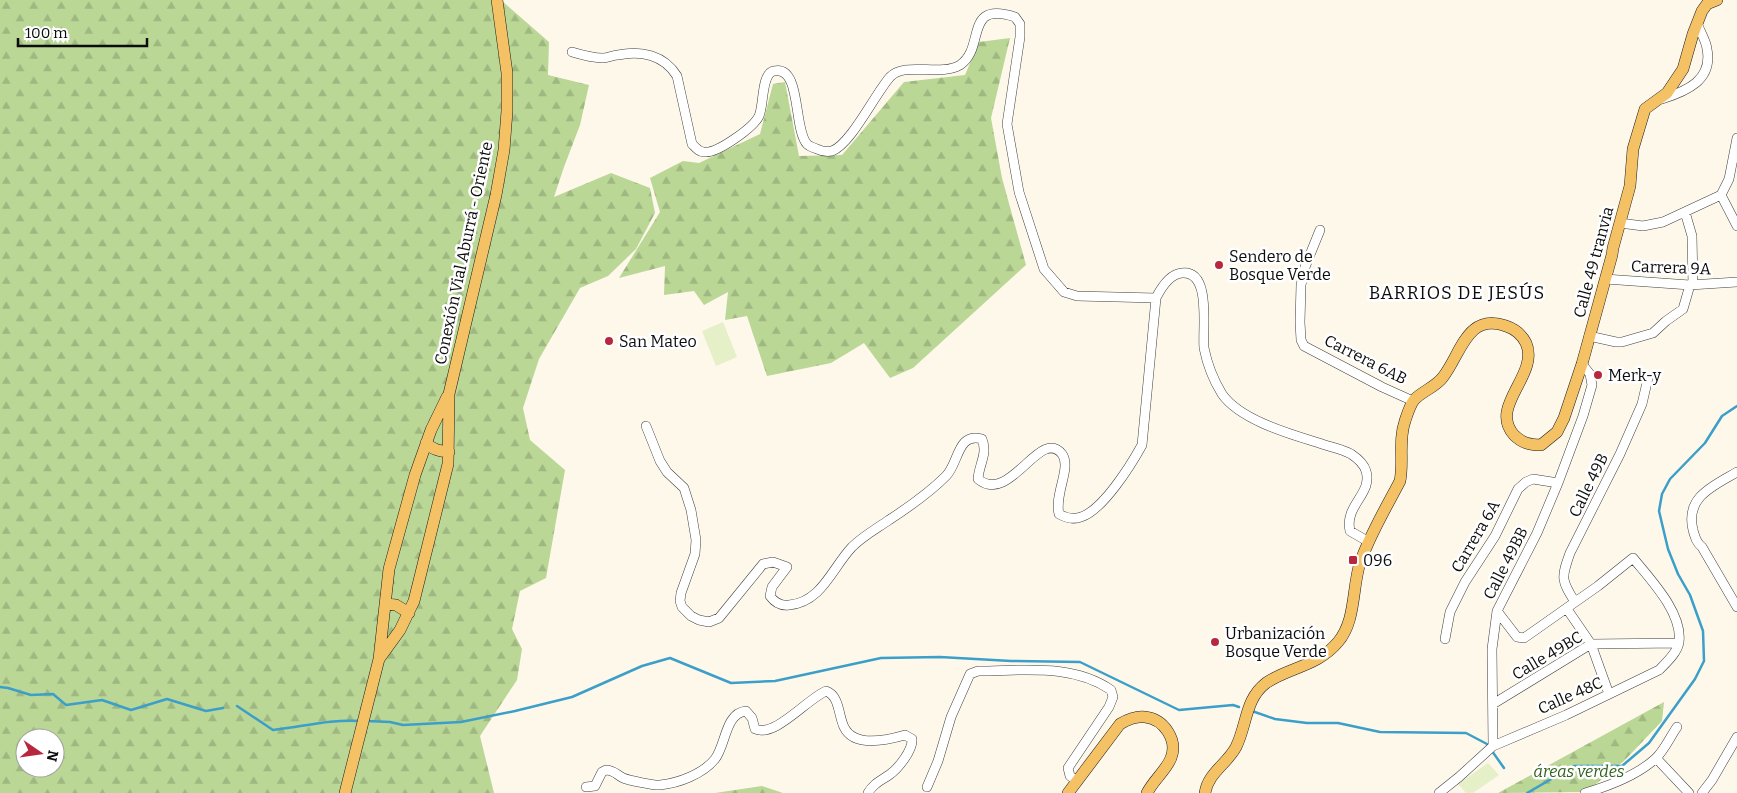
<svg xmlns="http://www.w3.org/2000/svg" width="1737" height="793" font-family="Bitter,serif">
<defs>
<pattern id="forest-firs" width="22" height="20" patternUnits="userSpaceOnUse" patternTransform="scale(1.25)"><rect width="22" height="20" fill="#bad796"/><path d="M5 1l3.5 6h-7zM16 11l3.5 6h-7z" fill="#9fb780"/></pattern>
</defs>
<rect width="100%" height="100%" fill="#fef8eb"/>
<path fill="url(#forest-firs)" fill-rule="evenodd" d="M0,0H501L549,42L548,75L589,85L580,125L564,167L554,197L611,173L650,188L655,213L636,249L608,276L580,288L539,359L523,408L530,440L565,470L546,578L520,591L512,629L522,649L517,680L480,736L494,793H0ZM25,738H55V768H25Z
M1010,38L991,118L1002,178L1026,265L913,368L890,378L864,343L831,363L767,376L747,316L725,320L728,292L704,305L694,291L664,295L665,266L619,278L660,212L650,178L683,161L699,163L760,134L773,84L785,82L799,156L842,155L904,82L965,75L979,42Z
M1664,702L1662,721L1624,761L1586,792L1498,793Z
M762,786L783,793H715Z"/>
<path fill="#e5efc8" d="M723,322L737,357L716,366L702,331Z
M1488,763L1499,775L1473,793H1466L1458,784Z"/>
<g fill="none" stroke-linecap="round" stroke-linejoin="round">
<path stroke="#3b9fc9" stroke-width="2.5" d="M0,687L8,688L31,695L53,694L66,705L102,700L131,710L167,699L206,711L223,708
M237,706L273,730C302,727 330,719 359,721
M1252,711L1275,719L1307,723H1338L1380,732L1466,733L1487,744L1504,768
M367,721L390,722L403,725L461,722L515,711L572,697L642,666L670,658L731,683L775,681L881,658L940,657L1011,661L1080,662L1179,710L1233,705L1239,707
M1527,793L1574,766H1622L1649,743L1695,679L1704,661L1703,631L1690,595L1678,574L1668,549L1659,511L1662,494L1670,479L1705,443L1722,416L1737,406"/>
<defs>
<path id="minor" d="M572,52C582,55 592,58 603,58C608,58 613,55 618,55C641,50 664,55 677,76L692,144C696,148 699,152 704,152C717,154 754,127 759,116C764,106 761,73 774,71C802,65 793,129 807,144C809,146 814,148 817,149C821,151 826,152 832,151C851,144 875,94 890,77C905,61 940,77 960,65C986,48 963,0 1015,17L1020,24V37L1007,124L1019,192L1044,269L1064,292L1077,296L1156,298
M1662,99C1687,91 1713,80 1707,49C1706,40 1700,32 1697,23
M1737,138L1729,179L1721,195L1737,226
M1685,212L1692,236L1693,285
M1620,223L1643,226L1663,222L1721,195
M1320,230L1305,267L1301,285L1300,322L1301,340L1304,346L1382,387L1413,401
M1605,279L1690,285L1737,282
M1589,336L1616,342H1622L1653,333L1666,321L1683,309L1690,285
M646,426L660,461L667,472L684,488L691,510L696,540L695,554L681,593L680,601L682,607L691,616L699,620L709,622L719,618L763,564L773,562L787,567L772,587L770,596C775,603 781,606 789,605C822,602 832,568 852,547C863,536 876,529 889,520C909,507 929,493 946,476C959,463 957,432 982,439C988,454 979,464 978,479C1010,506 1040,426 1062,454C1072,467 1054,494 1059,514C1066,518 1073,520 1081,517C1103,510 1131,465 1142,445L1156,298C1161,288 1170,274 1182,273C1212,270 1202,330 1204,348C1207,363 1214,381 1222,394C1240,420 1290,434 1319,443C1330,447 1342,449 1351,454C1357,458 1364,464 1366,471C1373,494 1344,505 1350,531L1369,542
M1737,472C1713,486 1685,497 1693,530C1695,537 1696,542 1702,547L1737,607
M1575,602C1561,580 1561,578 1570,553L1620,454L1642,404L1648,378
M1567,609L1591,644L1609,694
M1445,639L1450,612L1465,582L1495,536L1518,489L1526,482L1533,479L1558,483
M1493,704L1591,644L1679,643
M1493,746L1566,715L1659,670C1666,663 1678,652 1679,642C1683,613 1650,579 1633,558L1598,586L1524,638L1517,637L1497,611
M1656,758L1689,793
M586,787L595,786L602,772L606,770C614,770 617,775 623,778C628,780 655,786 660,785C679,783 703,774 715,759C726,745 725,713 746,711L752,718L755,729C775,738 807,699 826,691C840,696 838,715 844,727C854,748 888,740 905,735L912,739C913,750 898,769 889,775C880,781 873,784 868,793
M927,787L938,761L951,717L970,674L978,671C1022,671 1072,663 1111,690L1113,697L1109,707L1068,768L1070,776L1077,781
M1439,793L1459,777L1493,746L1492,649L1497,611L1537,533L1558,483L1583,416L1592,385L1590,374L1582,364
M1585,793C1609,786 1636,776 1655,759C1664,751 1670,737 1677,727
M1702,793L1712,780L1737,737"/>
<path id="major" d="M426,443C433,450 440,451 449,452
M386,604L396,605L409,613
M379,659L400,630L414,601L448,464L449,394L496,195L504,150L507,111V73L497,0
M345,793L379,659L389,569L415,475L431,430L447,397
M1068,793L1120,724C1127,720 1136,716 1145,717C1164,719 1178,740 1171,758C1167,769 1153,781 1147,793
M1205,793C1208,773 1227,764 1236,747C1247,725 1245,699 1266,683C1289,667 1317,667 1338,642C1356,621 1352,588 1360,563C1370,534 1386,508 1400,481C1404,461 1398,441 1405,421C1407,415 1410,405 1414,400C1422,391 1436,387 1443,377C1461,354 1467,312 1506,326C1515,329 1522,335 1526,343C1540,375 1488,406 1514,435C1522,443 1530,445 1541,445L1557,432L1564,418L1582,364L1612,255L1613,248L1630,186L1633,149L1645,109L1667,93L1683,69L1693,34L1702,11L1707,4L1717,0"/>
</defs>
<use href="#minor" stroke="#3f3f3f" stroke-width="10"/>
<use href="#major" stroke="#1d1d1d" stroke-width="12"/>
<use href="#minor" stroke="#fff" stroke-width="9"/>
<use href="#major" stroke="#f4c265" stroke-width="11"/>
</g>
<g fill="#b7283e" stroke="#fff" stroke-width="2">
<circle cx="1219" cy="265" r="5"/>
<circle cx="609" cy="341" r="5"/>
<circle cx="1598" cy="375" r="5"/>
<rect x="1348" y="555" width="10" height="10" rx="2.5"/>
<circle cx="1215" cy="642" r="5"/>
</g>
<g text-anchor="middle" stroke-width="5" stroke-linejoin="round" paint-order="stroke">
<g font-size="16" fill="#0c0c0c" stroke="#fff">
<text transform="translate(463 253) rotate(-78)" y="6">Conexión Vial Aburrá - Oriente</text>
<text transform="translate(1593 262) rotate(-75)" y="6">Calle 49 tranvia</text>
<text transform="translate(1671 267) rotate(2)" y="6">Carrera 9A</text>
<text transform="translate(1366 359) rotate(27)" y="6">Carrera 6AB</text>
<text transform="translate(1588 485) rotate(-64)" y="6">Calle 49B</text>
<text transform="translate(1475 536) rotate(-60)" y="6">Carrera 6A</text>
<text transform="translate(1505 563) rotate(-63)" y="6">Calle 49BB</text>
<text transform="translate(1547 655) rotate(-31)" y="6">Calle 49BC</text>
<text transform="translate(1570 695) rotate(-24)" y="6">Calle 48C</text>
</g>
<g font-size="16" fill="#0c0c0c" stroke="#fff" text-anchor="start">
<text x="1229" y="262">Sendero de<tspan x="1229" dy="18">Bosque Verde</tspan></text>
<text x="619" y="347">San Mateo</text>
<text x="1608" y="381">Merk-y</text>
<text x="1363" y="566">096</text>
<text x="1225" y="639">Urbanización<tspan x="1225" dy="18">Bosque Verde</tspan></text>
</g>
<g font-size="16" font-style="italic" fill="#33611f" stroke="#fff">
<text x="1579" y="777">áreas verdes</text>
</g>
<g font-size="18" letter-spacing="1" fill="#0c0c0c" stroke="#fff">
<text x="1457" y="299">BARRIOS DE JESÚS</text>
</g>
</g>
<g transform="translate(40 753) rotate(103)"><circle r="24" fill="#ffffff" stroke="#9e9e9e"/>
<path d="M0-4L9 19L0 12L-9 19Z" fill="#b7283e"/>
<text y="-8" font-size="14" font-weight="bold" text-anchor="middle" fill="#0c0c0c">N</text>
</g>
<path d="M18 38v8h129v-8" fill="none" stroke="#0c0c0c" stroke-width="2.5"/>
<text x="25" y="38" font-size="15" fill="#0c0c0c" stroke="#ffffff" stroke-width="4" paint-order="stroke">100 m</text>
</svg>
